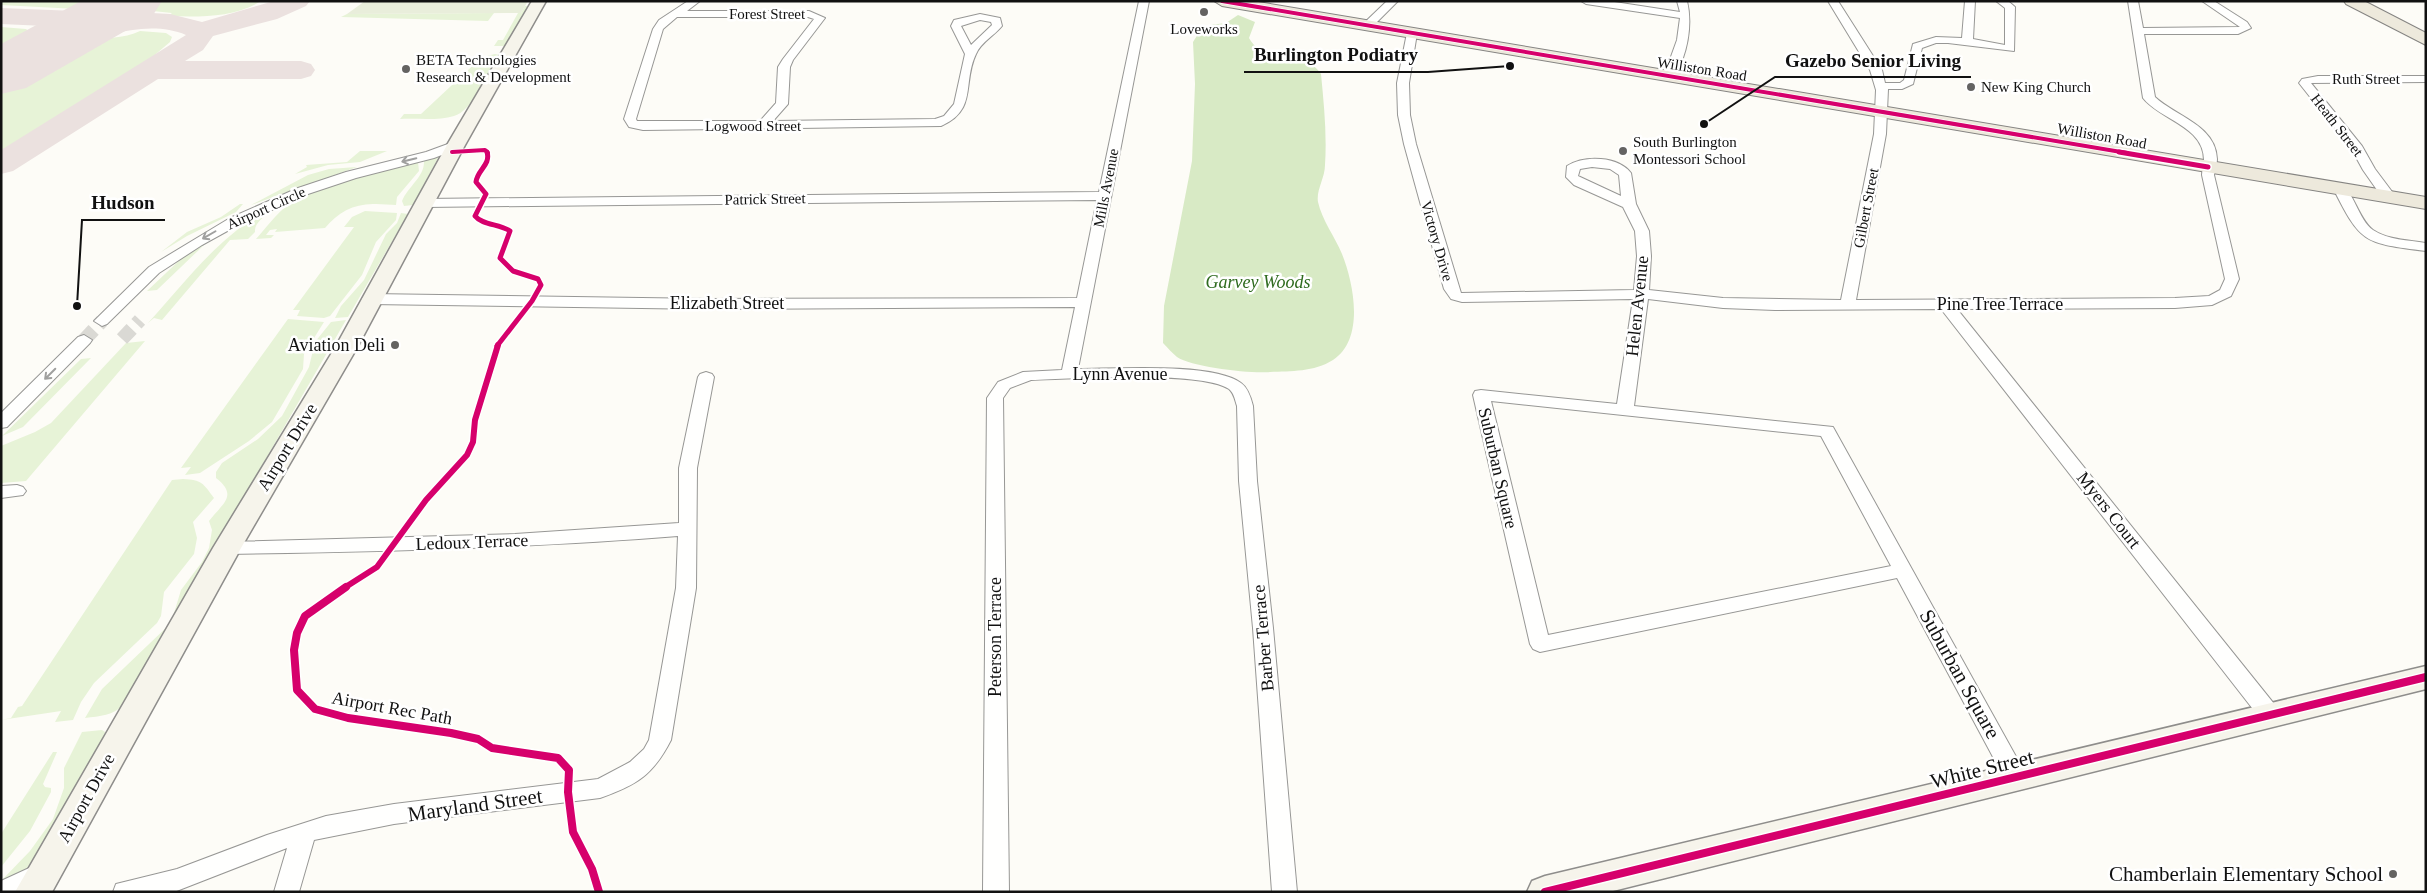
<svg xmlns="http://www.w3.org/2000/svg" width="2427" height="893" font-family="Georgia,serif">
<rect width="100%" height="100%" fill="#fdfcf7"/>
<path fill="#e7f3d7" d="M1,1H105L89,7L77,9L1,5Z
M156,1H261C235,18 198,17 168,16L172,13L143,10Z
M525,6H529L505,46H494L498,40H503L518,13H521Z
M494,13L488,21L341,17L347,14Z
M1,27L26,29L32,34C27,47 12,52 1,57Z
M140,31L166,33L172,37L170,42L143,65L1,152V88C28,73 55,54 83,43C101,37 125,39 140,31Z
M495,54L500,55C492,71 471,112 454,116C438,121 417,118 400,119L404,114H421L482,57Z
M360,151H387L360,162L328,165L295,174L307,167L306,165L347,162Z
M440,154L413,205L404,206L402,201C408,186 425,177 424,160Z
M418,162L419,171L397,197L396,205C390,205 383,204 376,204C355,203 338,212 325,228L275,232L277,229L270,230L266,235H274L271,238L256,239C266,228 276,214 288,205C320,181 379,171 418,162Z
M357,167L251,205L308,175L329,169Z
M240,204H243L236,212L187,236L161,252L187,232L221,217Z
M365,211L397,213L396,220L376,242L362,275L330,316L324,318L297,316L300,310H293L354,227H344L352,217Z
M264,212H270C264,217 254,223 255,232L248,239L230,240L162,320L154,318L148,323C184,284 217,238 264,212Z
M401,213L408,214L348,317L335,318L341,306L364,280L386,234L397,223Z
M200,245H204L157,290L147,291L184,256Z
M288,319L324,322L304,354L303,369L272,422L249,441L206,469L200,473L185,475L191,467L181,468Z
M346,320L124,704C113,716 100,716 85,718L102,689L171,623L181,590L202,562L209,548L212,530L209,521C222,504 239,496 216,478V472L222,463L258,439L282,416L309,367L315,342L331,322Z
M145,341L26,481L1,483V446L35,432L51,423L126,343Z
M91,358L23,427L2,436L81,359Z
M183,479C202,480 203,483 214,498L193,522L197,538L194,554L164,592L161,616L157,623L94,683L81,702L73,720L55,722L61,711L1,720L11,718L18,707L22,706L172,480Z
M102,730L105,732L104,739L35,858L25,870L1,881L30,851L53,819L64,788V768L82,732Z
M53,752H57L43,784L45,787L51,788V792L30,831L1,867V834Z"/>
<path fill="#d8eac5" d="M1238,15L1255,22L1249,38C1263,65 1303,46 1321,74C1324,105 1327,135 1325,165C1325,178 1316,190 1318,202C1322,220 1335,237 1342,254C1354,284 1365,339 1333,360C1314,372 1291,371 1270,372C1251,374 1192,367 1177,357C1172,353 1168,348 1163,343L1164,306L1192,161L1195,84L1193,42L1200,31L1210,25L1226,23Z"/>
<path fill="#e9eedb" d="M365,1H528L521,13L347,14Z"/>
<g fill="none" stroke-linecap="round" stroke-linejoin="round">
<path fill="#ebe1df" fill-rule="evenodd" d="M274,1H310L306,6L277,19L213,36L203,50L185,61H301L311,64L315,70L311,76L301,79H158L13,171L1,174V150L186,35C151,20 105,34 72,48C57,54 43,63 26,67L16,65L12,59C22,45 44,43 51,28L45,26L1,24V8L76,11L85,13L89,19L85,25L78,27L116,18L152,13L170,14L202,22Z"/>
<path fill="#ebe1df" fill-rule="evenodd" d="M81,1H162L153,15L26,88L1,94V44Z"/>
<path stroke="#dad9d4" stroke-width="14" stroke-dasharray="14 7" stroke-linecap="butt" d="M122,339L140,320
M84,340L102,321"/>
<defs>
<path id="street" d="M688,1H700L687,11H809L825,18L793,60L790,67L788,104L773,121L935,119L944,116L954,104L965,54L951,26L954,20L980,14L1000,18L1002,26C994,36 981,42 976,54C962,83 978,110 941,126L643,130L629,127L624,119L653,29L659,20ZM677,17H808L814,19L783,59L778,67L776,103L760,121H637L636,119L663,29ZM980,20L991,22L992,25L971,45L961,26Z
M1139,1H1149L1078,369C1114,369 1213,362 1241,383C1248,388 1251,398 1253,406L1257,481L1273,628L1297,892H1272L1253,628L1239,481L1237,406C1235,400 1234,393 1229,389C1200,370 1071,379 1031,380L1010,388L1003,398L1009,892H983L987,398L998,382L1023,372L1062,370L1075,307L708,309L370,304L362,299L370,294L708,299L1077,298L1097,200L425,207L418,203L425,199L1099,192Z
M1387,1H1398L1371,28H1363V24Z
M1581,1H1608L1680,12L1677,1H1687C1693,26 1687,55 1674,78L1670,79L1664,76L1677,40L1680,18L1586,4Z
M1828,1H1838L1882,70L1885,83H1900L1904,80L1913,44L1936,37L1962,38L1965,1H1975L1973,39L2005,45V8L1996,1H2008L2015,7L2014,51L1948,43H1936L1922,48L1913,84L1902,89H1888L1886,134L1856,300L2175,298L2209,296L2220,290L2225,279L2202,175C2202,170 2204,165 2204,160C2204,126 2160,120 2143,98L2128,1H2138L2143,28L2240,27L2202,1H2214L2247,22L2251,28L2238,34H2144L2155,97C2175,116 2216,125 2217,159C2217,165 2215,170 2214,175L2239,279L2231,296L2212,305L2175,308L1957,309L2279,710L2282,716L2279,722L2271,725L2263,722L1941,309L1775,310L1723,308L1648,299L1634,406L1833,427L2024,771L2028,778L2024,785L2016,787L2008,785L1897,578L1540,652L1533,649L1530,644L1473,395L1475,391L1481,390L1617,404L1633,299L1462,302L1451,299L1444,289L1404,144L1398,115L1397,83L1407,33L1412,30L1417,33L1409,83L1410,115L1416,144L1461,293L1634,290L1637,256L1635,231L1623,207L1574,185L1566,177L1567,166C1585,155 1618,156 1631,173L1636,204L1649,231L1651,256L1649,290L1723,298L1841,300L1874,134L1876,90L1870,70ZM1592,167L1610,169L1619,175L1621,196L1578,176L1580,169ZM1491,401L1821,436L1891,566L1548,635Z
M2318,76H2426V82L2311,83L2362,146L2375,169L2396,197L2394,200H2384L2363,170L2352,150L2299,83L2302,79Z
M456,141L462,145L460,148L434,158L356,178L308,194L240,224L202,245L159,273L107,324L102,326L94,321L149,267L230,218L298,188L346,172L426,152Z
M2340,184C2352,187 2359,221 2373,230C2388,240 2408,240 2426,243V251C2364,243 2361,244 2333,188Z
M84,335L92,340L90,343L7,427L1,428V413L78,337Z
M706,372L712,374L714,377L697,468L696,588L671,740C653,775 637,785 600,798L394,824L314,840L299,892H274L287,848L174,892H113L116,884L177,869L267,835L326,816L394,804L598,779L630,762L644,749L649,740L676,588L678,536C528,548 378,552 227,554L220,553L217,548L220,543L227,542L515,534L679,523V468L698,377L700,374Z
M17,485L23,487L26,491L23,495L1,498V486Z
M40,863L49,866L52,874C43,893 20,892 1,892V881Z"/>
<path id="secondary" d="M532,1H546L465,145L358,346L241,548L52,892H15L213,548L336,346L447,145Z
M2426,666V689L1609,892H1527L1532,881L1545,876Z"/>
<path id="primary" d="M1214,1H1252L2426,197V209L1222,6Z
M2344,1H2364L2426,33V45L2346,4Z"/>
</defs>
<use href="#street" stroke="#979795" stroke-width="2"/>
<use href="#secondary" stroke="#8e8d8b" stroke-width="3"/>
<use href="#primary" stroke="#858482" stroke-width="2"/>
<use href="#street" fill="#fffffe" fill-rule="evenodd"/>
<use href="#secondary" fill="#f6f4eb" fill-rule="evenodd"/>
<use href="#primary" fill="#ede9dc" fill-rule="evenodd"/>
<defs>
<path id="cycleway-far3" d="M1222,1L2127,153
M452,152L485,150L488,153"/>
<path id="cycleway-far2" d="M487,152C491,165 477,170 476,182L486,194L475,216C482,225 500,224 510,231L500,258L513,271L538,279L541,285L532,301L497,346
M2119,152L2208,167"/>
<path id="cycleway-far1" d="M344,588L377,567L426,500L467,455L473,442L475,420L498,345"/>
<path id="cycleway" d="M346,587L305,616L297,633L294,650L297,690L315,709L348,718L451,733L478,739L492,748L558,758L569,770L568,792L573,832L592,869L599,892
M1545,892L2426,677"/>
</defs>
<use href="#cycleway-far3" stroke="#fff" stroke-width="5.5"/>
<use href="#cycleway-far2" stroke="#fff" stroke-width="8"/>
<use href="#cycleway-far1" stroke="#fff" stroke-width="9"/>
<use href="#cycleway" stroke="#fff" stroke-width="11"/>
<use href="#cycleway-far3" stroke="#d6006c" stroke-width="4"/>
<use href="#cycleway-far2" stroke="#d6006c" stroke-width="5"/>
<use href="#cycleway-far1" stroke="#d6006c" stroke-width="6"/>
<use href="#cycleway" stroke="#d6006c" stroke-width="8"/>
</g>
<defs><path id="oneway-shaft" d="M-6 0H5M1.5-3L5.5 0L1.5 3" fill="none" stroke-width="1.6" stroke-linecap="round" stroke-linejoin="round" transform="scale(1.25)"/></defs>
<g stroke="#a0a09f">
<use href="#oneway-shaft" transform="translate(409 160) rotate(167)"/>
<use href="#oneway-shaft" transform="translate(209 235) rotate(150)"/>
<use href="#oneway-shaft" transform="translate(50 374) rotate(135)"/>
</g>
<g fill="#646362" stroke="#fff" stroke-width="2">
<circle cx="1204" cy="12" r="5"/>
<circle cx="406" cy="69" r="5"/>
<circle cx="1971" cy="87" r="5"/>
<circle cx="1623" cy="151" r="5"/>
<circle cx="395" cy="345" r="5"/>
<circle cx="2393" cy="874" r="5"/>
</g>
<g text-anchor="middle" stroke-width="5" stroke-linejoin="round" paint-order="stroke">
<g font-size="15" fill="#111" stroke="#fff">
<text x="767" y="19">Forest Street</text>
<text transform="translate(1702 69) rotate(9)" y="5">Williston Road</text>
<text x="2366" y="84">Ruth Street</text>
<text transform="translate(2337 125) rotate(52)" y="5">Heath Street</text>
<text x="753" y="131">Logwood Street</text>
<text transform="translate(2102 136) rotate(10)" y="5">Williston Road</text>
<text transform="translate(1106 188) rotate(-79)" y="5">Mills Avenue</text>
<text transform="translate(765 199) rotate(-1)" y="5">Patrick Street</text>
<text transform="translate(266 208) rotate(-24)" y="5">Airport Circle</text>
<text transform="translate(1866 208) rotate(-79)" y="5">Gilbert Street</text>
<text transform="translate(1437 241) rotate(74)" y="5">Victory Drive</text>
</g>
<g font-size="15" fill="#111" stroke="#fff" text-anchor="start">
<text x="1204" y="34" text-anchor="middle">Loveworks</text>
<text x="416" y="65">BETA Technologies<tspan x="416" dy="17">Research &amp; Development</tspan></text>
<text x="1981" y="92">New King Church</text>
<text x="1633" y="147">South Burlington<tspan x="1633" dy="17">Montessori School</tspan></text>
</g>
<g font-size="18" font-style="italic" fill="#2f6b1f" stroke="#fff">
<text x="1258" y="288">Garvey Woods</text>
</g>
<g font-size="18" fill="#111" stroke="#fff">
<text x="727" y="309">Elizabeth Street</text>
<text x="2000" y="310">Pine Tree Terrace</text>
<text transform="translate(1637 306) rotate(-84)" y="6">Helen Avenue</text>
<text x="1120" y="380">Lynn Avenue</text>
<text transform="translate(287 447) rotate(-59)" y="6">Airport Drive</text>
<text transform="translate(1498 468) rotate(77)" y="6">Suburban Square</text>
<text transform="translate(2109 510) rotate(52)" y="6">Myers Court</text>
<text transform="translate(472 542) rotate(-2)" y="6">Ledoux Terrace</text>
<text transform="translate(995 637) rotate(-90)" y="6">Peterson Terrace</text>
<text transform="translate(1263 638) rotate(-95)" y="6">Barber Terrace</text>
<text transform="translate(392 708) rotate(10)" y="6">Airport Rec Path</text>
<text transform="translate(86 798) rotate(-61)" y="6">Airport Drive</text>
</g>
<g font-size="18" fill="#111" stroke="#fff" text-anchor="end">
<text x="385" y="351">Aviation Deli</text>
</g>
<g font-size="21" fill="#111" stroke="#fff">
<text transform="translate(1960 674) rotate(61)" y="7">Suburban Square</text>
<text transform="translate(1982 769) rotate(-14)" y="7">White Street</text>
<text transform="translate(475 805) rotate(-8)" y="7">Maryland Street</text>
</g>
<g font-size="21" fill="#111" stroke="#fff" text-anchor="end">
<text x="2383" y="881">Chamberlain Elementary School</text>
</g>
</g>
<path fill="none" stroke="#111" stroke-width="2" d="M1510 66L1428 72H1244M1704 124L1775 77H1971M77 306L82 220H165"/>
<g fill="#111" stroke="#fff" stroke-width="2">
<circle cx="1510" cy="66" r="5"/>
<circle cx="1704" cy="124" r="5"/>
<circle cx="77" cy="306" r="5"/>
</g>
<g font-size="19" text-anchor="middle" font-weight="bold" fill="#111" stroke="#fff" stroke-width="5" stroke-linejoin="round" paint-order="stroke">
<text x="1336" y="61">Burlington Podiatry</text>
<text x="1873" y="67">Gazebo Senior Living</text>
<text x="123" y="209">Hudson</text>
</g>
<rect width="2427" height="893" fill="none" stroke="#111111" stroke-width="5"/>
</svg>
